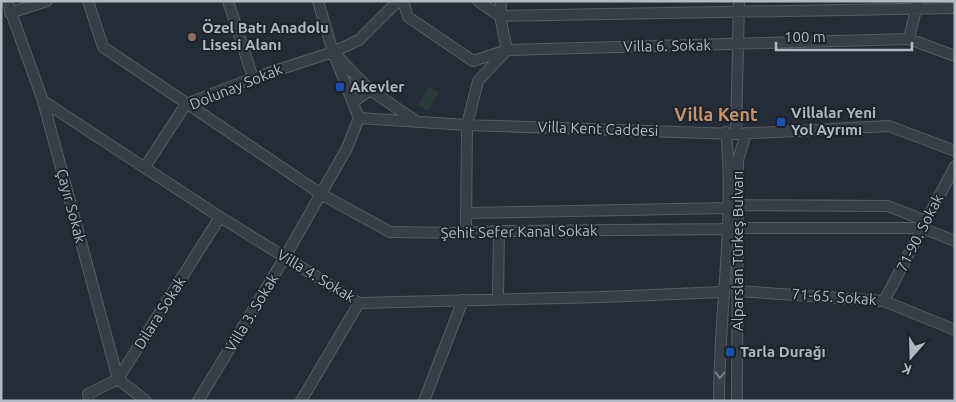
<svg xmlns="http://www.w3.org/2000/svg" width="956" height="402" font-family="Ubuntu,sans-serif">
<rect width="100%" height="100%" fill="#242c37"/>
<path fill="#293a3a" d="M429,87L439,93L428,111L418,105Z"/>
<g fill="none" stroke-linecap="round" stroke-linejoin="round">
<defs>
<path id="minor" d="M7,1L43,101L118,379L146,401
M88,1L103,47L321,194L390,232L466,233L499,231L727,229
M228,1L253,78
M318,1L333,52L359,118
M403,1L408,17L473,61L507,50L909,39L955,56
M478,1L500,16L955,8
M10,13L47,1
M909,39L918,1
M337,56L370,90L416,121
M43,101L220,217L359,303L604,297L723,292
M353,102L370,90
M359,118L467,125L736,134L889,126L955,151
M736,134L739,1
M145,167L186,104L253,78L333,52L359,40L398,1
M738,205L888,206L926,221
M466,213L728,208
M739,228H922L955,241
M466,233L467,125L478,81L507,50L500,16L501,1
M737,291L884,301L955,330
M498,299L499,231
M884,301L955,166
M89,401L88,394L118,379L220,217
M198,401L285,257L347,148L359,118
M301,401L359,303
M424,401L463,300
M719,401C719,312 735,221 726,132
M737,401L738,160L746,133"/>
</defs>
<use href="#minor" stroke="#565c65" stroke-width="12"/>
<use href="#minor" stroke="#383e48" stroke-width="10"/>
</g>
<defs><path id="oneway-chevron" d="M-2-3.5L2.5 0L-2 3.5" fill="none" stroke-width="1.6" stroke-linecap="round" stroke-linejoin="round" transform="scale(1.25)"/></defs>
<use stroke="#7c828c" href="#oneway-chevron" transform="translate(720 375) rotate(92)"/>
<circle fill="#8d6e63" stroke="#1d232c" stroke-width="2" cx="192" cy="37" r="5"/>
<g fill="#1a4fb4" stroke="#1d232c" stroke-width="2">
<rect x="335" y="82" width="10" height="10" rx="2.5"/>
<rect x="776" y="117" width="10" height="10" rx="2.5"/>
<rect x="725" y="347" width="10" height="10" rx="2.5"/>
</g>
<g text-anchor="middle" stroke-width="4" stroke-linejoin="round" paint-order="stroke">
<g font-size="15" font-weight="bold" fill="#b3b9c4" stroke="#1d232c" text-anchor="start">
<text x="202" y="33">Özel Batı Anadolu<tspan x="202" dy="17">Lisesi Alanı</tspan></text>
<text x="350" y="92">Akevler</text>
<text x="791" y="118">Villalar Yeni<tspan x="791" dy="17">Yol Ayrımı</tspan></text>
<text x="740" y="357">Tarla Durağı</text>
</g>
<g font-size="15" fill="#b3b9c4" stroke="#1d232c">
<text transform="translate(667 46) rotate(-1)" y="5">Villa 6. Sokak</text>
<text transform="translate(236 87) rotate(-22)" y="5">Dolunay Sokak</text>
<text transform="translate(598 129) rotate(2)" y="5">Villa Kent Caddesi</text>
<text transform="translate(71 206) rotate(75)" y="5">Çayır Sokak</text>
<text transform="translate(519 232) rotate(-1)" y="5">Şehit Sefer Kanal Sokak</text>
<text transform="translate(920 233) rotate(-63)" y="5">71-90. Sokak</text>
<text transform="translate(738 251) rotate(-90)" y="5">Alparslan Türkeş Bulvarı</text>
<text transform="translate(316 276) rotate(31)" y="5">Villa 4. Sokak</text>
<text transform="translate(834 297) rotate(4)" y="5">71-65. Sokak</text>
<text transform="translate(160 313) rotate(-58)" y="5">Dilara Sokak</text>
<text transform="translate(252 313) rotate(-59)" y="5">Villa 3. Sokak</text>
</g>
<g font-size="18" font-weight="bold" fill="#c6936c" stroke="#1d232c">
<text x="716" y="121">Villa Kent</text>
</g>
</g>
<rect width="956" height="402" fill="none" stroke="#b3b9c4" stroke-width="5"/>
<g transform="translate(911 357) rotate(200)" stroke="#1d232c" stroke-width="4" paint-order="stroke">
<path d="M0-4L9 19L0 12L-9 19Z" fill="#b3b9c4"/>
<text y="-8" font-size="14" font-weight="bold" text-anchor="middle" fill="#b3b9c4">K</text>
</g>
<path d="M776 42v8h136v-8" fill="none" stroke="#b3b9c4" stroke-width="2.5"/>
<text x="784" y="42" font-size="15" fill="#b3b9c4" stroke="#1d232c" stroke-width="4" paint-order="stroke">100 m</text>
</svg>
